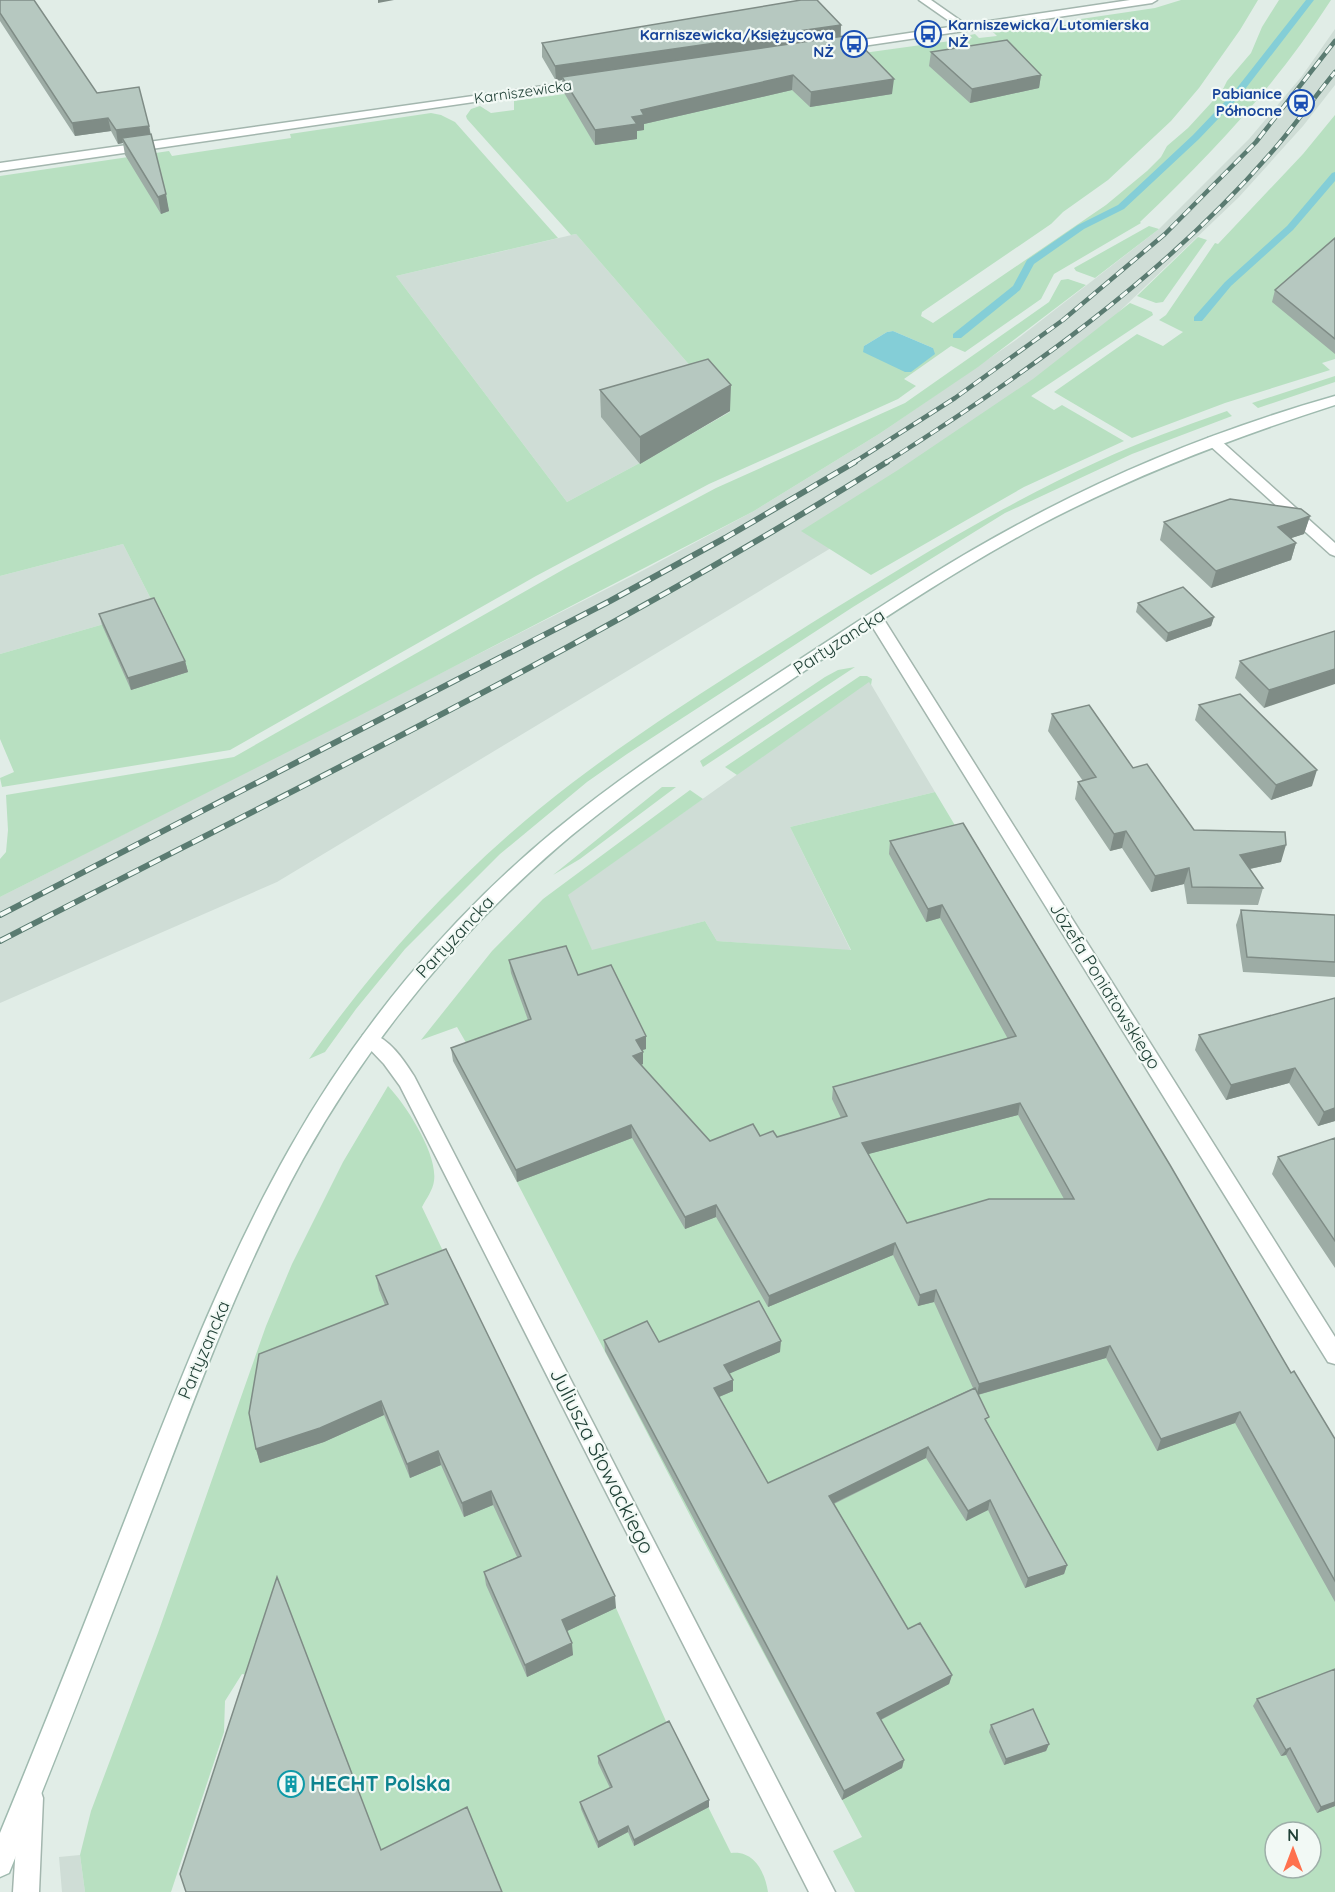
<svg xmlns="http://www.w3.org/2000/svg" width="1335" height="1892" font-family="Quicksand,sans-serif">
<rect width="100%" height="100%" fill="#e1ede7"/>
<path fill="#cfddd6" d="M1335,29V85L1303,126L1239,197L1031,396L836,545L277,882L0,1003V897L642,571L754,511L879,434L1016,340L1159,229L1249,139L1302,76Z
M576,234L730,412L649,458L567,502L396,276Z
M123,544L156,609L0,654V576Z
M869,681L935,792L790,827L851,951L717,941L705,921L592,951L567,895Z
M80,1855L85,1892H62L59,1857Z"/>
<path fill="#b8e0c1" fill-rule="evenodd" d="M1181,0H1258L1240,30L1199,88L1171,121L1108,180L1063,212L1051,224L922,312L921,316L933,323L1106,205L1147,171L1161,157L1167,146L1188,128L1222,91L1227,81L1251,53L1262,27L1279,0H1331C1274,88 1215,150 1140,222L1141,223L1054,274L1041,299L965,352L951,346L904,379L916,386L898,399L709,484L536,576L230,750L2,787L0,778L14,772L0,739V654L156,609L123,544L0,576V176L169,151L172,156L185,154L291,138L290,134L431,113L441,115L455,122L558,238L396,276L567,502L649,458L730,412L576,234L571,235L467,119L466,116L471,109L480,106L491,113L514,110V101L972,38L970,35L975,34L979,38L997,36L993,32L1038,25L1047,28L1071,24L1074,20L1155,8ZM893,331L933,348L864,346L887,332Z
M1335,115V359L1322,363L1330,370L1225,403L1132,438L1054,392L1137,334L1163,346L1183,332L1159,320L1166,315L1215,243L1218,244L1303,154Z
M1149,226L1159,229L1095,278L1076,271L1074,268Z
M1198,237L1207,240L1163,302L1156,303L1137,296Z
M1068,279L1086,285L978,367L879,434L754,511L357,717L0,897V859L6,852L8,830L6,795L234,757L566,568L716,488L905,403L1049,302L1061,280Z
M1130,303L1152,312L1153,315L1031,396L1054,410L1062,405L1124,441L1024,487L871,575L801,531L898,470L1033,379Z
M1335,376V382L1258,408L1252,403Z
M1227,411L1232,416L1132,454L1005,513L853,607L627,754L587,782L500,854L405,949L356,1009L325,1052L309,1059C383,953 470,861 572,783C648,725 730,675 810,624C904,566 998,507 1099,461C1140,442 1184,426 1227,411Z
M855,667L703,767L700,761L825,677L838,670Z
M860,676H867L872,679L871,685L869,682L737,775L725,767Z
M662,787H676L580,859L553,875Z
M690,790L703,799L568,895L592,950L705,921L717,941L851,950L790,827L935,792L1335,1460V1892H855L833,1851L862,1837L696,1527L480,1111L472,1053L457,1027L421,1040L492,951L543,899ZM1275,1832H1311V1868H1275Z
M388,1086C406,1105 438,1154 434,1181C433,1190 426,1199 422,1207L442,1249L616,1608L669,1728L731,1853C754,1850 765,1872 768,1892H396L261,1677L242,1674L225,1701L224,1732L171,1892H85L80,1855L91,1811L158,1633L266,1326L292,1264L343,1162Z"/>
<path fill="#84ced7" d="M893,331L933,348L935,354L911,372H905L863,352L864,346L887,332Z"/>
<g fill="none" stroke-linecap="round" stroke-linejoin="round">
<path fill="#84ced7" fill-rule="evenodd" d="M1306,0H1314L1239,97L1199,139L1124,209L1084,229L1034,264L1020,290L961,338H953V334L1013,286L1027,260L1078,225L1118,205L1193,135L1233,93Z
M1335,172V181L1293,230L1231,286L1202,321H1194V317L1225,282L1287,226L1332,173Z"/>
<defs>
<path id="minor" d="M919,0H931L971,28L970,30H962Z
M1213,437L1218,438L1335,543V556L1330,554L1208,444L1206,441L1208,438Z
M875,613L883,618L1335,1337V1364L1328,1362L867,618Z
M370,1033C390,1039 403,1059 414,1076L835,1892H809L400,1086L384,1064L361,1040L363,1035Z
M31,1786L40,1789L43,1798L39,1892H13L19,1798L22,1789Z"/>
<path id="tertiary" d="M1130,0H1157L1152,3L836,50L830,47L836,44Z
M586,80L592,83L590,85L0,171V163Z"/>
<path id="secondary" d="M1335,396V405C1232,438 1132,476 1036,527C950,573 869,628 788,682C710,734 631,785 559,846C457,934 369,1041 303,1159C244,1266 201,1380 158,1494C109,1621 61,1747 9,1873L0,1877V1833C46,1722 90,1610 134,1497C181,1378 227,1259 290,1148C357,1029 448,919 553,832C633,766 721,711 808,654C877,609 946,563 1019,524C1118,470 1226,427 1335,396Z"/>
</defs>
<use href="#minor" stroke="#a3b6ae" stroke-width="3"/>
<use href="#tertiary" stroke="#a3b6ae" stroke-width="3"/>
<use href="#secondary" stroke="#9fbaaf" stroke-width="3"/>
<use href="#minor" fill="#fff" fill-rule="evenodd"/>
<use href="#tertiary" fill="#fff" fill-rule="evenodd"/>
<use href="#secondary" fill="#fff" fill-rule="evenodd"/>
<defs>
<path id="rail-far1" d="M853,463L955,398L1063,320L1165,234L1256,142L1335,41
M885,463C1023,376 1162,278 1270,154C1293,128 1313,99 1335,72"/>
<path id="rail" d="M0,915L610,601L725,538L855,462
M0,941C298,787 603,640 887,462"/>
</defs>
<use href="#rail-far1" stroke="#5a7b71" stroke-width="4.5"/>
<use href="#rail" stroke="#5a7b71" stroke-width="6"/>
<use href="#rail-far1" stroke="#f2f9f5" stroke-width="3" stroke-dasharray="9" stroke-linecap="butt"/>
<use href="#rail" stroke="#f2f9f5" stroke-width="4" stroke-dasharray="12" stroke-linecap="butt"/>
</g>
<path fill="#9daca5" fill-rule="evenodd" d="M0,0L97,93L149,126L169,211L161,214L125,155L123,143L118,144L111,131L75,136L0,21Z
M841,25V36L892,94L810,107L792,90L644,124V130L637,131V139L595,145L563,91L562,80L556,81L542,57V43Z
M931,52L1041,75L1039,88L970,103L929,66Z
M1335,238V354L1272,302L1275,290Z
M600,390L730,411L640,464L601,417Z
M1310,516L1304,534L1291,538L1296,543L1291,560L1211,588L1160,540L1164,522Z
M1138,603L1214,617L1211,626L1166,642L1136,612Z
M99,614L185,661L188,672L131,690L102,625Z
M1335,631L1264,708L1235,678L1240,661Z
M1199,705L1312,786L1271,800L1195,720Z
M1052,714L1133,768L1194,830L1281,862L1250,869L1263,888L1258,905L1187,904L1184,884L1151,892L1122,848L1110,851L1075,799L1078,782L1083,781L1048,731Z
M963,823L1291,1373L1335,1439V1602L1235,1423L1157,1451L1106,1358L978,1395L987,1423L1067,1565L1064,1574L1025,1588L988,1510L966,1521L926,1458L834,1504L908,1629L952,1675L949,1684L881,1720L904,1760L902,1768L842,1800L605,1351L604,1340L659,1342L780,1352L729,1373L733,1380V1391L719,1397L768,1483L973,1388L934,1302L918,1306L893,1255L768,1307L716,1217L685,1229L632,1138L517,1182L453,1061L451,1048L528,1020L511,973L509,960L578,975L646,1049L642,1050L643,1064L641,1065L710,1141L760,1136L777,1137L841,1118L832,1099L833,1087L1008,1039L940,918L926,922L889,854L890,841ZM1018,1115L1064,1199L907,1223L868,1154Z
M1241,910L1335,915V977L1243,972L1236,925Z
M1335,998V1121L1318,1126L1289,1083L1226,1100L1195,1050L1199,1035Z
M1335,1138V1268L1272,1174L1278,1157Z
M376,1276L616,1608L567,1631L573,1655L527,1677L486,1585L484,1572L517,1557L493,1505L464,1517L441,1465L410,1478L384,1415L324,1442L260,1463L256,1449L385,1305L379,1290Z
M1335,1669V1806L1317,1813L1286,1755L1281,1756L1253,1706L1257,1699Z
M991,1725L1049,1744L1046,1751L1004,1765L989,1732Z
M598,1756L709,1807L634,1846L628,1832L598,1848L581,1809L580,1802L610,1788L598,1763Z"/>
<path fill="#7f8c86" d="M378,0H394L378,3Z
M841,25L840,39L562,77V80L556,81L555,66Z
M793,75L792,90L644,124V130L637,131V139L595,145V130L632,117L641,110Z
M1041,75L1039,88L970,103L972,89Z
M894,79L892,94L810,107L811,92Z
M108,118L111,131L75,136L72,123Z
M149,126L151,139L122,138L123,143L118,144L116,130Z
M166,194L169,211L161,214L158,197Z
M731,385L730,411L640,464V437Z
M1310,516L1304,534L1273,544L1278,527Z
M1296,543L1291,560L1211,588L1216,571Z
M1214,617L1211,626L1166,642L1168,633Z
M185,661L188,672L131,690L128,678Z
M1335,669V684L1264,708L1269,690Z
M1317,770L1312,786L1271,800L1276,785Z
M1126,831L1122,848L1110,851L1114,834Z
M1286,845L1281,862L1235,872L1240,855Z
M1189,868L1184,884L1151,892L1155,876Z
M942,905L940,918L926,922L928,909Z
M646,1036V1049L636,1052V1040Z
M643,1052V1064L633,1068V1056Z
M1295,1068L1289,1083L1226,1100L1231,1085Z
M1020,1103L1018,1115L861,1156L862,1143Z
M1335,1108V1121L1318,1126L1324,1112Z
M631,1125L632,1138L517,1182L516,1170Z
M716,1205V1217L685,1229V1217Z
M895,1243L893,1255L768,1307L769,1296Z
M936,1290L934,1302L918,1306L920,1295Z
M781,1341L780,1352L724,1376V1365Z
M1110,1346L1106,1358L977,1395L979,1384Z
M733,1380V1391L714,1399V1388Z
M381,1401L384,1415L324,1442L260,1463L256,1449Z
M1240,1412L1235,1423L1157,1451L1161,1439Z
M928,1447L926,1458L828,1506L829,1496Z
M438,1451L441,1465L410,1478L407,1464Z
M491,1491L493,1505L464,1517L462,1503Z
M990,1500L988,1510L966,1521L968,1511Z
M1067,1565L1064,1574L1025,1588L1028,1578Z
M615,1596L616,1608L563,1633L562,1620Z
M572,1643L573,1655L527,1677L525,1665Z
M952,1675L949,1684L876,1722L877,1713Z
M1049,1744L1046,1751L1004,1765L1006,1759Z
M1290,1748L1286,1755L1281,1756L1286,1750Z
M904,1760L902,1768L842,1800L844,1791Z
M709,1800V1807L634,1846V1840Z
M1335,1802V1806L1317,1813L1321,1807Z
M628,1826V1832L598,1848V1842Z"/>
<path fill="#b6c8c0" stroke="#7f8c86" stroke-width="1.5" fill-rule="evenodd" d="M0,0H34L97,93L139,87L149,126L116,130L108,118L72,123L0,13Z
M801,0H817L841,25L555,66L542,43Z
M851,35L894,79L811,92L793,75L641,110L644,115L632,117L637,124L595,130L562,77Z
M1007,40L1041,75L972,89L931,52Z
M151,134L166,194L158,197L122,138Z
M1335,238V339L1275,290Z
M708,359L731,385L640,437L600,390Z
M1230,499L1301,509L1310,516L1278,527L1296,543L1216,571L1164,522Z
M1183,587L1214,617L1168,633L1138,603Z
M154,598L185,661L128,678L99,614Z
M1335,631V669L1269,690L1240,661Z
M1240,694L1317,770L1276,785L1199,705Z
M1089,705L1133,768L1147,764L1194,830L1285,832L1286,845L1240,855L1263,888L1192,887L1189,868L1155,876L1126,831L1114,834L1078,782L1096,777L1052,714Z
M963,823L1170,1165L1291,1373L1294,1371L1335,1439V1581L1240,1412L1161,1439L1110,1346L979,1384L936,1290L920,1295L895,1243L769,1296L716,1205L685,1217L631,1125L516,1170L451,1048L531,1019L509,960L566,946L578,975L611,965L646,1036L636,1040L643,1052L633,1056L710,1141L753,1124L760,1136L773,1131L777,1137L847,1116L833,1087L1016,1036L942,905L928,909L890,841ZM1020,1103L1074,1199H989L907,1223L862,1143Z
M1241,910L1335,915V962L1247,957Z
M1335,998V1108L1324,1112L1295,1068L1231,1085L1199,1035Z
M1335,1138V1241L1278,1157Z
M446,1249L615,1596L562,1620L572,1643L525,1665L484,1572L521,1556L491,1491L462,1503L438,1451L407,1464L381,1401L320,1428L256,1449L249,1413L259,1354L388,1304L376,1276Z
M759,1301L781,1341L724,1365L733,1380L714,1388L768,1483L975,1388L989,1417L985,1419L1067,1565L1028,1578L990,1500L968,1511L928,1447L829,1496L908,1629L920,1623L952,1675L877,1713L904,1760L844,1791L604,1340L647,1321L659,1342Z
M277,1577L381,1850L467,1807L502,1892H186L180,1874Z
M1335,1669V1802L1321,1807L1290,1748L1286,1750L1257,1699Z
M1033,1709L1049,1744L1006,1759L991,1725Z
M669,1721L709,1800L634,1840L628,1826L598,1842L580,1802L612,1787L598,1756Z"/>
<defs>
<symbol id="bus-ring" viewBox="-11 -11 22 22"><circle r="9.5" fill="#f2f9f5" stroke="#1a4fb4" stroke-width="1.5"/><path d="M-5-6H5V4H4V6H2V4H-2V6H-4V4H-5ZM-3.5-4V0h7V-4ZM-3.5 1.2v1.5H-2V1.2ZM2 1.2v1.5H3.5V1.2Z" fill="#1a4fb4"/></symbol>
<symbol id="station-ring" viewBox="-11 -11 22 22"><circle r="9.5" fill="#f2f9f5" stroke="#1a4fb4" stroke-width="1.5"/><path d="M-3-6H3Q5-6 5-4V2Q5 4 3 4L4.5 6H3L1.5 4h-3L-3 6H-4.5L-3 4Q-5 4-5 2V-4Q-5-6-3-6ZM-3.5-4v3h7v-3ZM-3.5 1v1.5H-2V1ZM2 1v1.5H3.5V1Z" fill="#1a4fb4"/></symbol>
<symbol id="building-ring" viewBox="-11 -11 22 22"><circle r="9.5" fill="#f2f9f5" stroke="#0f9aa8" stroke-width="1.5"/><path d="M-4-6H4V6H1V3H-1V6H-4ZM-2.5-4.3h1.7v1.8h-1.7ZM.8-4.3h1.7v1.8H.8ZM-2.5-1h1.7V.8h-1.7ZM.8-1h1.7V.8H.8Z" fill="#0f9aa8"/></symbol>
</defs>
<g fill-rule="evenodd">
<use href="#bus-ring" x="913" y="19" width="30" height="30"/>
<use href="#bus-ring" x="839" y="29" width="30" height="30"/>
<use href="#station-ring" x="1286" y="88" width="30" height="30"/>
<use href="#building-ring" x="276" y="1769" width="30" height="30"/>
</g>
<g text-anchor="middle" stroke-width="4.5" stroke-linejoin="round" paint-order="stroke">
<g font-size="15" font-weight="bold" fill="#164399" stroke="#f2f9f5" text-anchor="end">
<text x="948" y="30" text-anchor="start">Karniszewicka/Lutomierska<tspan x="948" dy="17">NŻ</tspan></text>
<text x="834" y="40">Karniszewicka/Księżycowa<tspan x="834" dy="17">NŻ</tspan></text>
<text x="1282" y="99">Pabianice<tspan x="1282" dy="17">Północne</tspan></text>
</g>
<g font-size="15" fill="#204036" stroke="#f2f9f5">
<text transform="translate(523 92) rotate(-8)" y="5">Karniszewicka</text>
</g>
<g font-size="18" fill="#204036" stroke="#f2f9f5">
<text transform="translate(839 642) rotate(-33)" y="6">Partyzancka</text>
<text transform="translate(455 937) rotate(-47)" y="6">Partyzancka</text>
<text transform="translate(1105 986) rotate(58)" y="6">Józefa Poniatowskiego</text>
<text transform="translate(204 1350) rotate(-67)" y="6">Partyzancka</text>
</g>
<g font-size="21" fill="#204036" stroke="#f2f9f5">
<text transform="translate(602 1461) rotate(63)" y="7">Juliusza Słowackiego</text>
</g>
<g font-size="21" font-weight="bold" fill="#0d838f" stroke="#f2f9f5" text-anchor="start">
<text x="310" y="1791">HECHT Polska</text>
</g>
</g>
<g transform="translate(1293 1850)"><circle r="28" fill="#f2f9f5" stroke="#9eafa9" stroke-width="1.5"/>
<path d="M0-4.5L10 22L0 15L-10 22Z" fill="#fe714e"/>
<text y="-9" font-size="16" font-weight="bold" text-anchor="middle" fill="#204036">N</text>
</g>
</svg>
